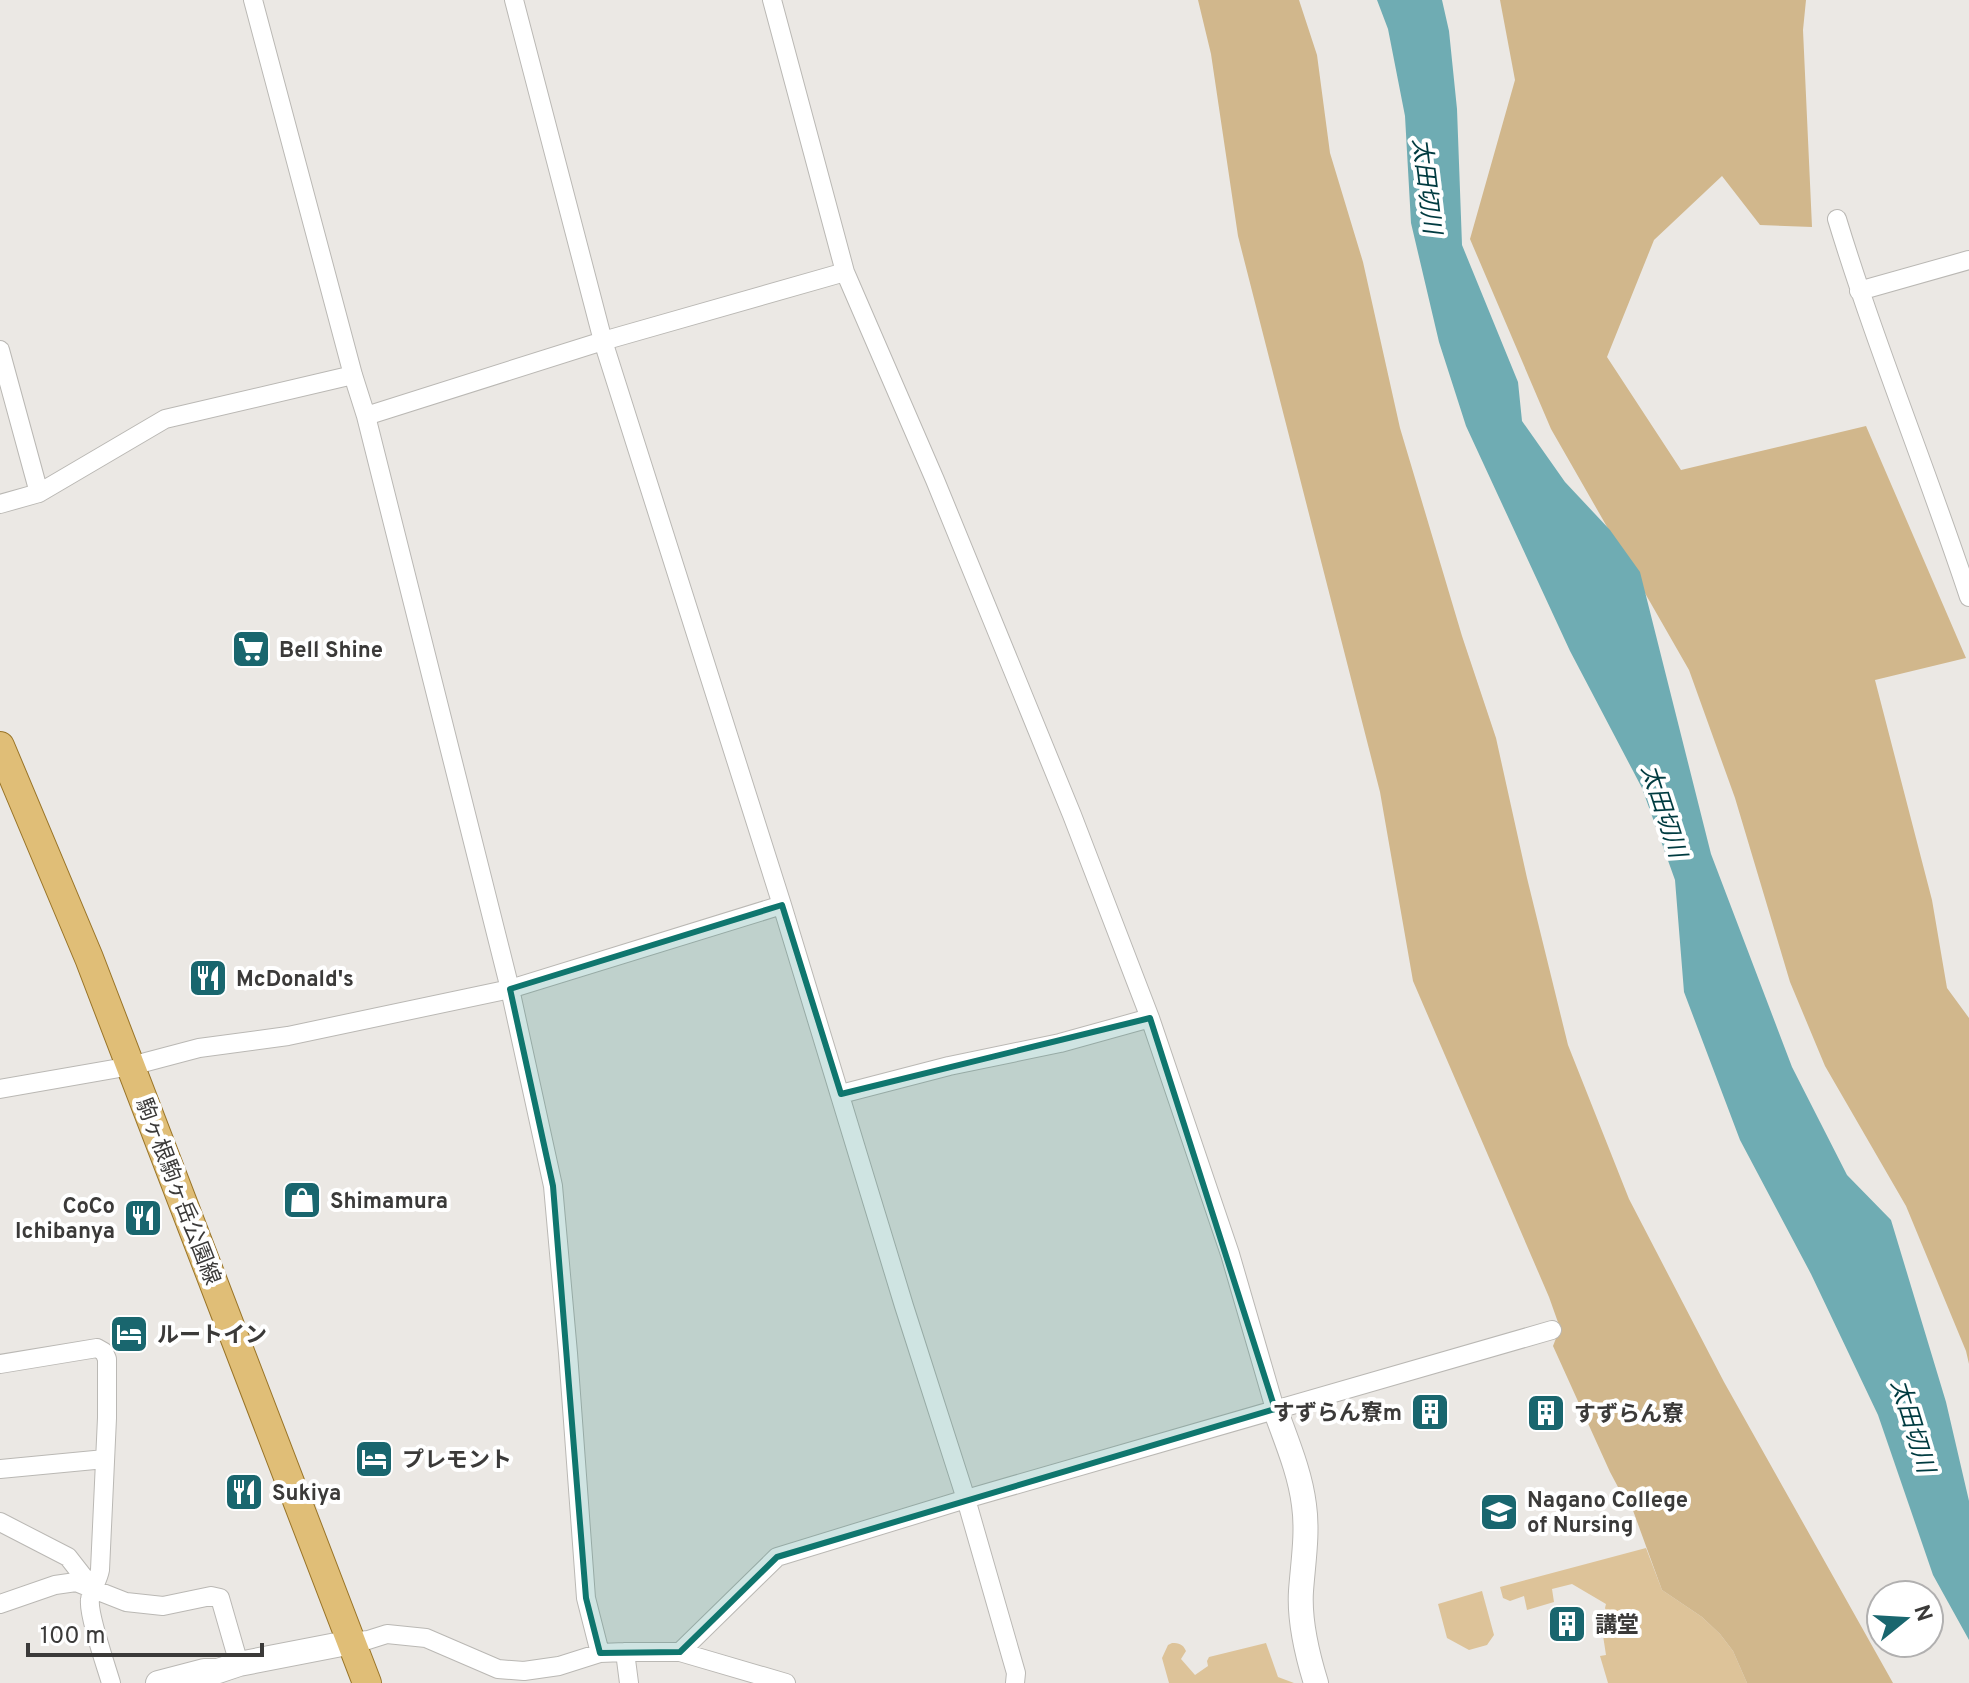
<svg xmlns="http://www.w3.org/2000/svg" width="1969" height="1683" font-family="Overpass,'Noto Sans JP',sans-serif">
<rect width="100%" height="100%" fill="#ebe8e4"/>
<path fill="#ddc399" d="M1646,1548L1662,1590L1702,1617L1720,1634L1733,1651L1747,1683H1608L1600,1656L1606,1655L1600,1616H1608L1605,1608L1606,1604L1572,1584L1552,1589L1554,1602L1527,1610L1524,1596L1510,1601L1503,1598L1500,1587Z
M1482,1591L1494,1635L1487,1645L1469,1650L1447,1638L1438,1604Z
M1172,1643C1179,1643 1183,1644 1186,1651L1181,1659L1195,1675L1208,1666L1207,1661L1209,1657L1266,1643L1278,1677L1294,1683H1169L1162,1658L1168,1645Z"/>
<path fill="#d1b78c" d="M1198,0H1299L1317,55L1330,153L1363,262L1400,428L1462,636L1496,738L1527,878L1568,1045L1629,1199L1724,1382L1893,1683H1747L1733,1651L1720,1634L1702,1617L1662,1590L1631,1505L1618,1487L1610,1472L1553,1346L1560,1328L1549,1297L1413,981L1380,792L1238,236L1211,54Z
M1500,0H1806L1803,30L1812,227L1760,225L1722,176L1654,240L1607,357L1681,470L1866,426L1966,658L1875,680L1932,900L1947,988L1969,1018V1364L1966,1351L1906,1206L1825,1066L1790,982L1735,798L1689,670L1551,429L1470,239L1515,80Z"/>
<path fill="#6facb3" d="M1377,0H1442L1449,31L1457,109L1462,245L1518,382L1522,421L1565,482L1610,530L1640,572L1711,854L1792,1067L1847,1175L1891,1220L1946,1402L1969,1501V1640L1933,1575L1878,1415L1811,1274L1740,1140L1684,992L1675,880L1642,788L1570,651L1466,426L1439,342L1411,223L1405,116L1388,29Z"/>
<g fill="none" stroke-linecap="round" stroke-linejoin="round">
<defs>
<path id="street" d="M253,0L353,375L366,416L510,989L553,1186L568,1353L586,1598L600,1653
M514,0L603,341L782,905L904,1306L966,1499L1016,1673L1015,1683
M772,0L845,272L935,480L1072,815L1150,1018L1230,1254L1275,1409
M1837,219C1876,347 1927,470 1969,597
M1859,291L1969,260
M0,350L39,493
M366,416L603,341L845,272
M0,504L39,493L165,419L353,375
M0,1089L131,1066L199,1048L288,1036L510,989L782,905
M841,1094L949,1066L1060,1043L1150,1018
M0,1364L97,1348L104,1352L107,1359V1418L100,1570C98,1581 91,1589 90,1600C88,1614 106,1666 111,1683
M0,1469L105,1459
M0,1522L68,1557L93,1589L126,1602L163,1606L211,1596L220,1598L239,1664
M0,1604L55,1585L76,1582L93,1589
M352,1642L368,1640L387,1634L426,1638L498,1669L524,1671L559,1666L600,1653L625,1652H680L786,1683
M625,1652L629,1683
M680,1652L777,1557L966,1499L1552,1330"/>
<path id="secondary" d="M1275,1409C1286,1440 1300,1472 1304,1505C1308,1533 1303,1563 1301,1591C1299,1622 1307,1654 1316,1683
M158,1683L204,1671H218L239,1664L352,1642"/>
<path id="primary" d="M0,746L89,958L367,1683"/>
</defs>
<use href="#street" stroke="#bab8b4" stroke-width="20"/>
<use href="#secondary" stroke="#bab8b4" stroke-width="26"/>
<use href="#primary" stroke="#997427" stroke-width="30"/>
<use href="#street" stroke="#fff" stroke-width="18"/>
<use href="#secondary" stroke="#fff" stroke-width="24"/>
<use href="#primary" stroke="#e0be77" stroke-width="28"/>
</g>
<path fill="#0f766e" fill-opacity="0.2" stroke="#0f766e" stroke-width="6" stroke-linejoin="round" d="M782,905L841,1094L1150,1018L1275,1409L777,1557L680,1652L600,1653L586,1598L553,1186L510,989Z"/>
<defs>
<symbol id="supermarket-square" viewBox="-11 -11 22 22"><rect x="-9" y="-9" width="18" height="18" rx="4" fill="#19666e" stroke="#fff"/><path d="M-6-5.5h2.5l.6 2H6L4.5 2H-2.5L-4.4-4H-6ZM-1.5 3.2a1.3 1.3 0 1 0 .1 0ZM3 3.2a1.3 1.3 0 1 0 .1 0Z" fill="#fff"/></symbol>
<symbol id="restaurant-square" viewBox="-11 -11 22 22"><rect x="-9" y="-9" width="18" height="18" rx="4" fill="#19666e" stroke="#fff"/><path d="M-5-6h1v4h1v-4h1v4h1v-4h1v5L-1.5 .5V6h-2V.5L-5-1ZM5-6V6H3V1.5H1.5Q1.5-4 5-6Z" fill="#fff"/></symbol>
<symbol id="shop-square" viewBox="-11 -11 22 22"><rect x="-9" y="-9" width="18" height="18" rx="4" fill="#19666e" stroke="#fff"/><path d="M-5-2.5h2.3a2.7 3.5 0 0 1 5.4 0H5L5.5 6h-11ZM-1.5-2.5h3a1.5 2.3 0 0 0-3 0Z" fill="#fff"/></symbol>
<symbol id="hotel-square" viewBox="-11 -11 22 22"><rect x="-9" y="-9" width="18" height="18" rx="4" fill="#19666e" stroke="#fff"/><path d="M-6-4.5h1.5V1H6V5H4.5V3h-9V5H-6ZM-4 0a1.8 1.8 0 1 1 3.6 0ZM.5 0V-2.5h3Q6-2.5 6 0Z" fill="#fff"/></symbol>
<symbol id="building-square" viewBox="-11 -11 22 22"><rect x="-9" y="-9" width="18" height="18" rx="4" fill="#19666e" stroke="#fff"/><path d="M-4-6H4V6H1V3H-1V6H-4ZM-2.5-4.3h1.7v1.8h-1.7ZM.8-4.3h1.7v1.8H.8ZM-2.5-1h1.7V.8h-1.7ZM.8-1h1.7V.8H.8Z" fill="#fff"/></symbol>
<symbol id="university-square" viewBox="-11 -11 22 22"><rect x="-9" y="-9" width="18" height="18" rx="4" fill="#19666e" stroke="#fff"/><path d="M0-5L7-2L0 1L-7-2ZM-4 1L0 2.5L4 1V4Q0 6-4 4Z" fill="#fff"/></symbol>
</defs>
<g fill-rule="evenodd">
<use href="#supermarket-square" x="229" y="627" width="44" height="44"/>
<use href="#restaurant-square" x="186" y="956" width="44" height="44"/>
<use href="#shop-square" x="280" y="1178" width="44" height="44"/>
<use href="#restaurant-square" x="121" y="1196" width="44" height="44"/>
<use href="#hotel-square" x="107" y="1312" width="44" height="44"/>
<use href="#building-square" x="1408" y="1390" width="44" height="44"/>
<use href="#building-square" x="1524" y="1391" width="44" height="44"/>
<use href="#hotel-square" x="352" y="1437" width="44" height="44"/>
<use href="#restaurant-square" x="222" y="1470" width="44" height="44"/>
<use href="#university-square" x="1477" y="1490" width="44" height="44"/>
<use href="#building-square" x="1545" y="1602" width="44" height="44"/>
</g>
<g text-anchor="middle" stroke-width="8" stroke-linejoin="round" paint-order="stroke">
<g font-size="22" font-weight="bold" fill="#3b3a39" stroke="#fff" text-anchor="start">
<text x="279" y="657">Bell Shine</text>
<text x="236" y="986">McDonald's</text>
<text x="330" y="1208">Shimamura</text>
<text x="115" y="1213" text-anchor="end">CoCo<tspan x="115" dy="25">Ichibanya</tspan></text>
<text x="157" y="1342">ルートイン</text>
<text x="1402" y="1420" text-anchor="end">すずらん寮m</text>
<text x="1574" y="1421">すずらん寮</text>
<text x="402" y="1467">プレモント</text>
<text x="272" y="1500">Sukiya</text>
<text x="1527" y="1507">Nagano College<tspan x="1527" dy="25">of Nursing</tspan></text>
<text x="1595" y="1632">講堂</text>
</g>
<g font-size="22" fill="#3b3a39" stroke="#fff">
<text transform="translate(179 1191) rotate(69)" y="8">駒ヶ根駒ヶ岳公園線</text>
</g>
<g font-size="24" font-style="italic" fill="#003b40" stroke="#fff">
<text transform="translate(1427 186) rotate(83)" y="8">太田切川</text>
<text transform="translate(1664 811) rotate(72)" y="8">太田切川</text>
<text transform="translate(1913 1426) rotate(73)" y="8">太田切川</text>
</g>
</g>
<g transform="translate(1905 1619) rotate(72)"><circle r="38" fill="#ffffff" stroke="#b1b0b0" stroke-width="2"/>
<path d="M0-6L14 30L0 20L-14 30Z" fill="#19666e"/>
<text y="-12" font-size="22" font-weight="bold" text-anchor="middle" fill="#3b3a39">N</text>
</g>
<path d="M28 1643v12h234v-12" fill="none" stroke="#3b3a39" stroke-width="4"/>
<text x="40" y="1643" font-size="24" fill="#3b3a39" stroke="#ffffff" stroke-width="6" paint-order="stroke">100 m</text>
</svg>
